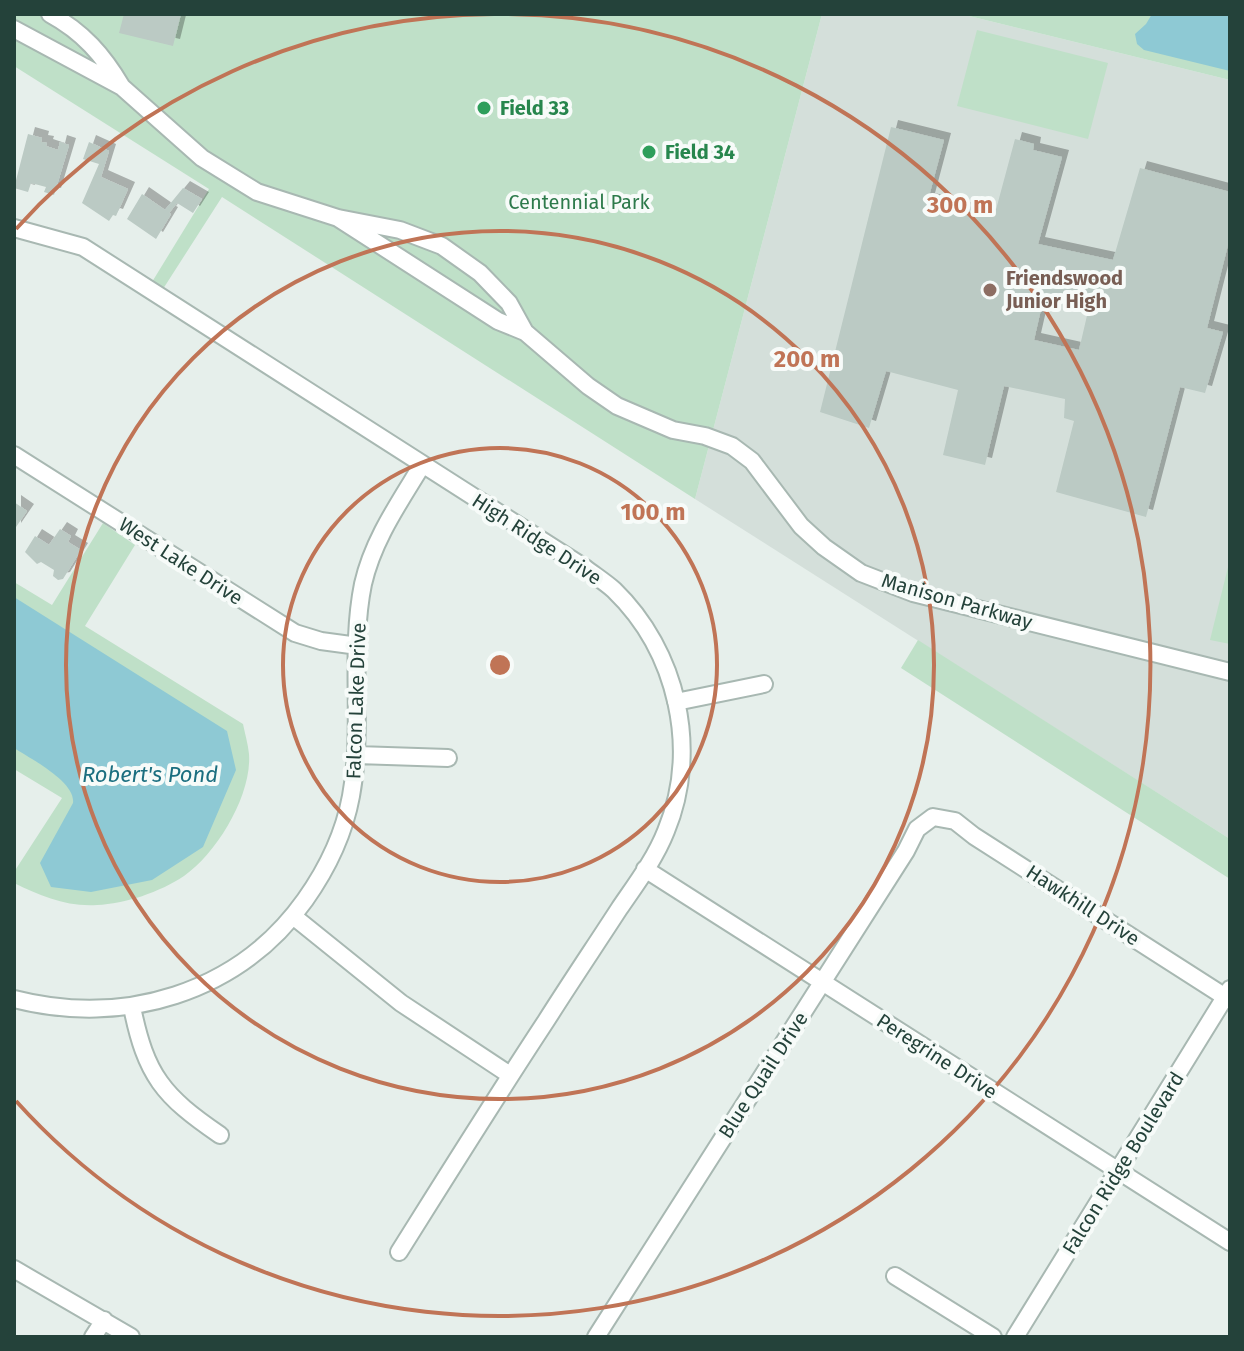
<svg xmlns="http://www.w3.org/2000/svg" width="1244" height="1351" font-family="'Fira Sans',sans-serif">
<defs>
<filter id="shadow"><feDropShadow dx="7" dy="-7" stdDeviation="0" flood-color="#0004"/></filter>
</defs>
<rect width="100%" height="100%" fill="#e6efeb"/>
<path fill="#d4dfda" d="M822,14H961L1230,80V839L695,499Z"/>
<path fill="#bfe0c8" d="M14,14H822L695,499L222,197L163,289L152,282L209,189L14,66Z
M961,14H1230V80Z
M977,30L1108,63L1088,139L957,106Z
M103,523L135,545L85,626L243,724C245,734 248,744 249,754C252,795 217,853 184,876C160,892 125,904 97,905C66,907 41,896 14,883V872L62,798L14,769V582L52,605Z
M1230,559V644L1210,640Z
M918,640L1230,839V879L901,668Z"/>
<path fill="#8ec9d4" d="M1152,14H1230V71L1144,50L1137,44L1135,34L1146,24Z
M14,597L227,731L236,770L203,847L152,880L91,892L51,887L40,863L73,803C76,782 31,759 14,748Z"/>
<path fill="#bbcac4" fill-rule="evenodd" filter="url(#shadow)" d="M124,14H181L173,46L119,33Z
M891,127L944,140L928,200L994,217L1015,139L1034,144L1033,150L1062,157L1038,244L1113,260L1140,168L1230,192V237L1207,328L1223,332L1205,393L1180,387L1146,517L1056,492L1074,421L1064,418L1065,399L1004,386L985,465L943,455L958,390L886,371L869,428L820,412ZM1044,296L1089,307L1079,350L1034,340Z
M28,134L42,138L41,142L47,143L46,146L58,150L60,142L69,145L54,195L44,192L46,187L31,183L28,192L14,188Z
M89,142L109,151L101,177L128,189L116,216L113,215L109,221L82,203L99,164L83,159Z
M183,188L202,199L193,213L177,203L169,213L171,214L156,239L127,219L142,194L165,210Z
M14,502L27,511L14,530Z
M60,529L71,536L68,542L81,550L63,579L58,580L53,576L54,570L41,562L37,564L25,552L35,536L49,545Z"/>
<g fill="none" stroke-linecap="round" stroke-linejoin="round">
<defs>
<path id="minor" d="M50,14C83,32 103,55 122,87
M14,29L122,87L202,158L257,192L338,218L400,230L442,246L480,273L509,303L525,332
M338,218L498,321L525,332L588,386L617,406L673,430L705,436L732,446L752,461L801,526L824,547L861,573L913,593L1230,672
M14,228L83,247L585,568C594,575 605,582 614,590C677,651 700,749 666,831C655,859 636,884 619,909C595,946 570,983 546,1021C496,1097 448,1174 399,1252
M14,455L295,633L321,641L358,646
M676,702L764,684
M357,755L448,758
M645,869L1230,1242
M293,916L401,1003L510,1075
M14,999C123,1027 238,994 305,900C327,869 344,834 351,796C364,726 349,653 363,584C373,540 399,503 422,465
M132,1007C146,1076 163,1096 220,1135
M14,1269L131,1337
M895,1276L993,1337
M93,1337L104,1320
M596,1337L906,851L917,829L933,817L955,821L974,836L1230,1000
M1015,1337L1230,989"/>
</defs>
<use href="#minor" stroke="#a8b8b2" stroke-width="20"/>
<use href="#minor" stroke="#fff" stroke-width="16"/>
</g>
<g fill="none" stroke="#c07456" stroke-width="4">
<circle cx="500" cy="665" r="217"/>
<circle cx="500" cy="665" r="434"/>
<path d="M16 229A651 651 0 0 1 494 14M506 14A651 651 0 1 1 16 1101"/>
</g>
<g fill="#2e9e5b" stroke="#f7fbf9" stroke-width="3">
<circle cx="484" cy="108" r="8"/>
<circle cx="649" cy="152" r="8"/>
</g>
<circle fill="#8d6e63" stroke="#f7fbf9" stroke-width="3" cx="990" cy="290" r="8"/>
<g text-anchor="middle" stroke-width="8" stroke-linejoin="round" paint-order="stroke">
<g font-size="20" font-weight="bold" fill="#27864d" stroke="#f7fbf9" text-anchor="start">
<text x="500" y="115">Field 33</text>
<text x="665" y="159">Field 34</text>
</g>
<g font-size="20" fill="#2d7a4b" stroke="#f7fbf9">
<text x="579" y="209">Centennial Park</text>
</g>
<g font-size="20" font-weight="bold" fill="#785e54" stroke="#f7fbf9" text-anchor="start">
<text x="1006" y="285">Friendswood<tspan x="1006" dy="23">Junior High</tspan></text>
</g>
<g font-size="20" fill="#24423a" stroke="#f7fbf9">
<text transform="translate(537 539) rotate(33)" y="7">High Ridge Drive</text>
<text transform="translate(181 561) rotate(33)" y="7">West Lake Drive</text>
<text transform="translate(957 601) rotate(16)" y="7">Manison Parkway</text>
<text transform="translate(356 701) rotate(-88)" y="7">Falcon Lake Drive</text>
<text transform="translate(1083 905) rotate(33)" y="7">Hawkhill Drive</text>
<text transform="translate(937 1056) rotate(33)" y="7">Peregrine Drive</text>
<text transform="translate(763 1075) rotate(-57)" y="7">Blue Quail Drive</text>
<text transform="translate(1123 1163) rotate(-58)" y="7">Falcon Ridge Boulevard</text>
</g>
<g font-size="22" font-style="italic" fill="#1c6f80" stroke="#f7fbf9">
<text x="150" y="782">Robert's Pond</text>
</g>
</g>
<circle cx="500" cy="665" r="12" fill="#c07456" stroke="#f7fbf9" stroke-width="4"/>
<g font-size="24" text-anchor="middle" font-weight="bold" fill="#c07456" stroke="#f7fbf9" stroke-width="8" stroke-linejoin="round" paint-order="stroke">
<text x="960" y="213">300 m</text>
<text x="807" y="367">200 m</text>
<text x="653" y="520">100 m</text>
</g>
<rect width="1244" height="1351" fill="none" stroke="#24423a" stroke-width="32"/>
</svg>
